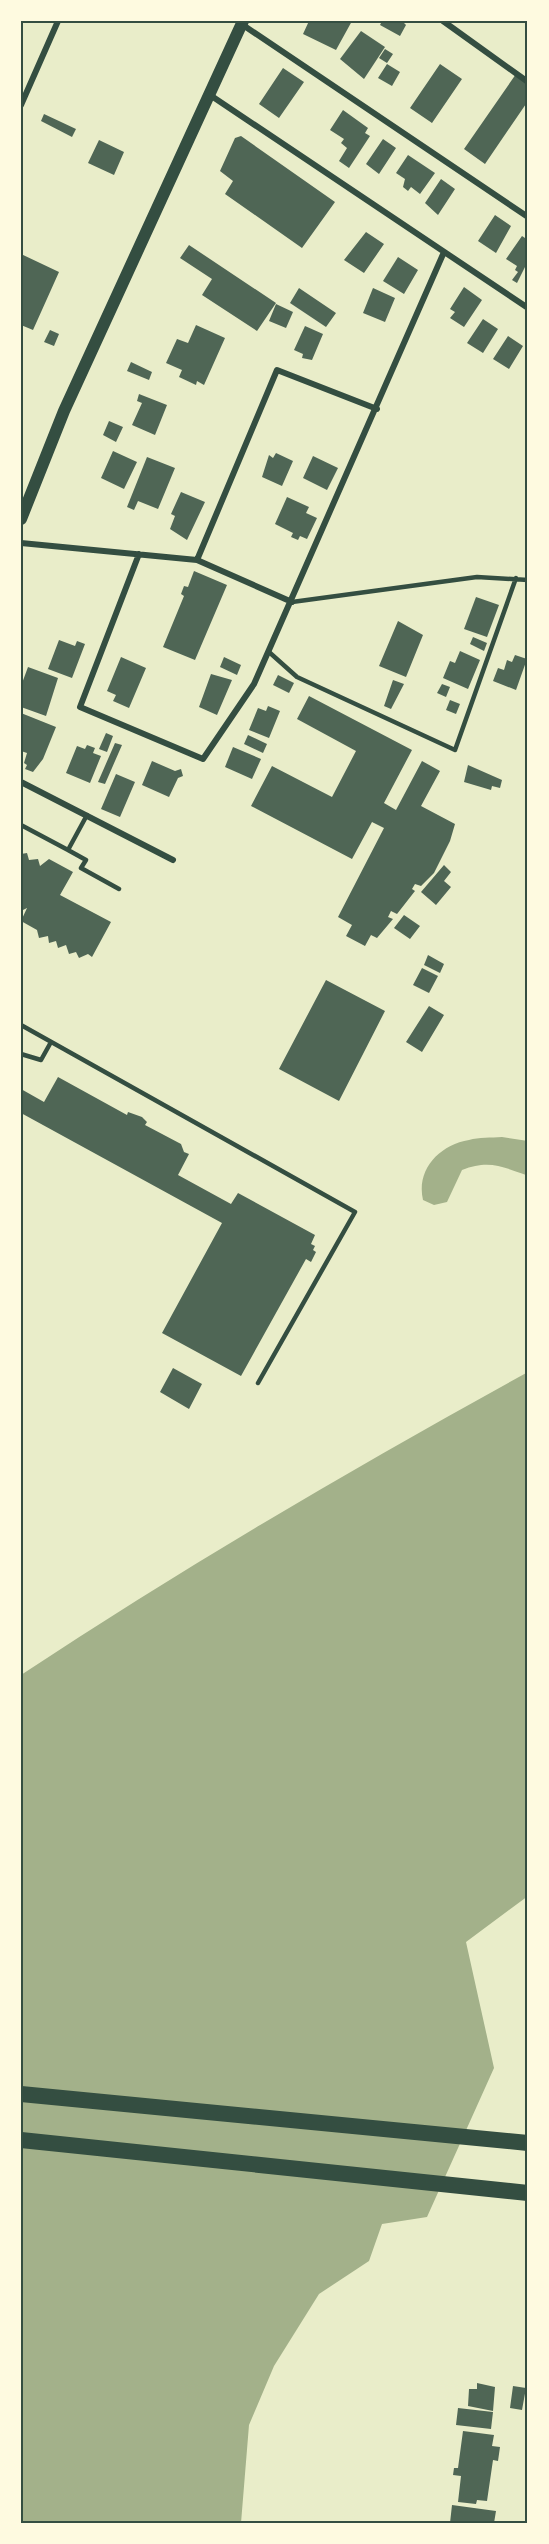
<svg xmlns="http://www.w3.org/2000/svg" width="549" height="2544" font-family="'Source Sans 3',sans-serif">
<rect width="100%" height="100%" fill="#e9edc9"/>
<path fill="#a3b18a" d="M502,1137L528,1141V1179L526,1175C501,1166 488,1160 462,1170L447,1202L434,1205L423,1200C416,1170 439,1145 469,1140C479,1137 491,1138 502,1137Z
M528,1372V1896L466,1942L494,2068L427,2217L382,2224L369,2261L319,2294L274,2366L249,2425L241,2523H21V1675C186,1566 355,1467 528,1372Z"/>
<path fill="#4f6655" d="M309,21H352L336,50L303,34Z
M382,21H402L406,25L400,36L380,25Z
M361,31L385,47L364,79L340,59Z
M385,49L393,54L387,63L379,58Z
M387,64L400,72L392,86L378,78Z
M440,64L462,79L432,123L410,108Z
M283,68L304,82L279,118L259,104Z
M516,74L528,82V101L485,164L464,149Z
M343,110L368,128L365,133L370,136L349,168L339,161L347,148L341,143L344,139L330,130Z
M44,114L76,129L72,137L41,121Z
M241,136L335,202L302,248L225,194L233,181L220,171L235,138Z
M383,139L396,148L379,174L366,164Z
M99,140L124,152L114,175L88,163Z
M408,155L435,173L420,194L411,187L408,191L403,187L405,179L396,173Z
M441,179L455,189L438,215L425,203Z
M495,215L511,226L496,253L478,241Z
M366,232L384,244L364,273L344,260Z
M522,236L528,240V261L517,283L512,280L518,272L515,270L517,266L506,259Z
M189,245L276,303L257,331L202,295L212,279L180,258Z
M21,254L59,272L33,330L21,325Z
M398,257L418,270L404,294L383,281Z
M464,287L482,300L464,327L450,318L455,312L450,309Z
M299,288L336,313L326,327L290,303Z
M373,288L395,298L385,322L363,313Z
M276,304L293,312L286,328L269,321Z
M483,319L498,329L483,353L467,343Z
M196,325L225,338L204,385L197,381L196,385L179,377L182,370L166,363L177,339L188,343Z
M305,326L323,334L312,360L302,358L303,354L294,350Z
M50,330L59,334L54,346L44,342Z
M508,336L523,346L509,369L493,359Z
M131,362L152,372L149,380L127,371Z
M139,394L167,405L155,435L132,425L142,403L137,401Z
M109,421L123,427L116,442L103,435Z
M113,451L137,462L124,489L101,478Z
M276,453L293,461L282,486L262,477L269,455L273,458Z
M313,456L338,468L327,490L303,478Z
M147,457L175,468L158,509L138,501L134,510L127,507Z
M181,492L205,502L187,540L170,529L175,516L171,514Z
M287,497L309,507L306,513L317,518L307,539L300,536L298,540L291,537L293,533L275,524Z
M194,571L227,585L195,660L163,647L184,596L181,594L184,586L188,587Z
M476,597L499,605L487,637L464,629Z
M398,621L423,635L406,677L379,666Z
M473,637L487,643L484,651L470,644Z
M59,640L75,646L77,641L85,644L72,678L48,669Z
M460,651L480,660L468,689L443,678L450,661L455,663Z
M515,655L527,659L516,690L493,681L498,668L504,670L507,660L512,662Z
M121,657L146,668L129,708L113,701L116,695L107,691Z
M224,657L241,665L237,675L220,667Z
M28,667L58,678L46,716L21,707V686Z
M211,674L232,680L217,715L199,707Z
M278,675L294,683L289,693L273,685Z
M393,680L404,684L391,709L384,706Z
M442,684L450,687L446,697L437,693Z
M309,696L412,750L384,803L396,810L422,761L440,771L421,806L455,824L450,841L434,873L421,886L415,884L412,889L415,891L397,914L391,911L388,917L393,919L377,938L371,935L365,946L346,936L352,925L338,917L384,828L372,822L352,859L251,806L272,766L332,797L356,751L297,719Z
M450,700L460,704L456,714L446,710Z
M268,706L280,711L269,738L249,730L258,708L266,711Z
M21,713L56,727L43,759L33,772L25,769L27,765L24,763L27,753L21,751Z
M106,733L113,736L107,752L99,749Z
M248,735L267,744L263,753L244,744Z
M115,743L122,745L105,784L98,782Z
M87,745L95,748L93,753L101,756L90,783L66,773L77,746L85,749Z
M233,747L261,759L252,779L225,767Z
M152,761L175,771L181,769L183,776L178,778L169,797L142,785Z
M468,765L502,780L500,788L492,786L491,790L464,782Z
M116,774L135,782L120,817L101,809Z
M27,853L29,860L38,859L40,866L49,859L73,872L60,895L111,922L92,957L88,954L79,958L76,952L69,954L66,945L58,948L56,941L49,943L48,936L39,938L37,930L21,921L27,908L21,911V854Z
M444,865L451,872L444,881L451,887L436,905L421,892Z
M404,915L420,926L410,939L394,928Z
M428,955L444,964L440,973L424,965Z
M422,968L438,976L429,993L413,985Z
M326,980L385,1011L339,1101L279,1069Z
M429,1006L444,1015L422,1052L406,1042Z
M58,1077L127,1115L128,1112L142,1117L147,1122L145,1125L181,1144L184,1152L189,1154L178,1175L231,1204L238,1193L315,1235L311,1244L315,1246L313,1250L316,1252L311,1262L306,1259L241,1376L162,1333L222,1223L21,1113V1089L44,1102Z
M173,1368L202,1384L189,1409L160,1392Z
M477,2383L495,2387L493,2411L468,2406L469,2389H477Z
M513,2386L526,2388L522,2410L510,2408Z
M458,2408L493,2412L491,2429L456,2425Z
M463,2431L494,2435L492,2446L500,2447L498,2461L493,2460L487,2501L477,2500L476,2504L458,2502L461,2476L453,2475L454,2468H458Z
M452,2505L496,2511L494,2523H450Z"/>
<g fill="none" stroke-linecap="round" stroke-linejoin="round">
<path stroke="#344e41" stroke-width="4.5" d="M292,602L477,577L528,580
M269,652L297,677L455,750L516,578
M21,825L68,850L87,815
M68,850L86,860L81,868L119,889
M21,1025L355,1212L258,1383
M21,1054L41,1060L51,1042"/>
<path stroke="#344e41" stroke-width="6" d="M443,21L528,82
M240,23L528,217
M210,95L528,308
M21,105L58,21
M21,543L197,560L292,602
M139,554L80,707L203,759L254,684L444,252
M197,560L277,370L377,409
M21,782L173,860"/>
<path stroke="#344e41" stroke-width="12" d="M21,519L64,411L243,21"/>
<path stroke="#344e41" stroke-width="16" d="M21,2094L528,2143
M21,2140L528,2193"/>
</g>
<rect width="549" height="2544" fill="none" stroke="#fefae0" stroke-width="45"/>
<rect x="22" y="22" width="504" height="2500" fill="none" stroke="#344e41" stroke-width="2"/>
</svg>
